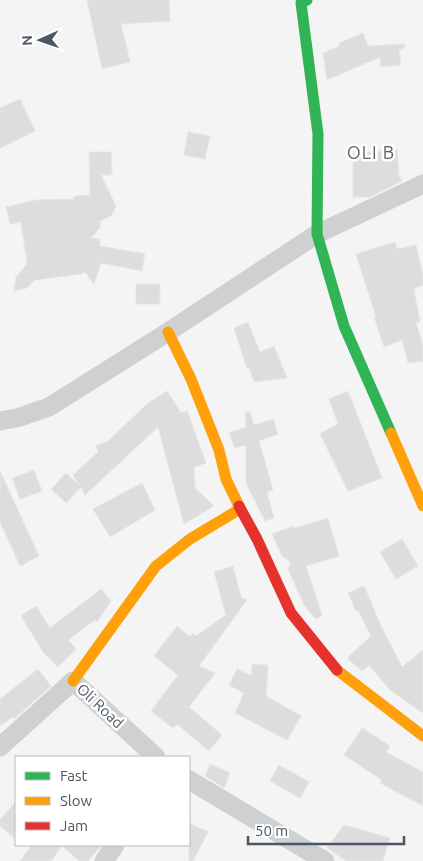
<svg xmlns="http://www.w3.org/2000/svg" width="423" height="861" font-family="Ubuntu,sans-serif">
<rect width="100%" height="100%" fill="#f4f4f4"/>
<path fill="#ddddde" stroke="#e5e6e7" d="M87,0H169L170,21L121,24L130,62L102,69Z
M363,33L368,46L404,44L405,47L399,50L401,65L381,67L380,57L327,80L323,53L340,46L339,43Z
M20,99L35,131L0,148V108Z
M188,132L210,136L205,159L184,155Z
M397,150L399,175L402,181L370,197H353V153Z
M89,152H111L112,175H101L116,206L111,216L100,221V228L91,238L100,239V246L145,254L142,271L101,263L94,284L85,272L81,274L35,280L27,288L14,291L16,277L27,264L21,222L10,224L6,207L36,200L74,199V196L90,195Z
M395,242L397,249L416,245L423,275V285L414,289L420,322H416L423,346V361L408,363L402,340L384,347L374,317H376L356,254Z
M136,284H160V304H136Z
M248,322L260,352L274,346L287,378L254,382L249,368L247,369L234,328Z
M167,391L181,413L187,411L188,413L206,463L194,467L195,488L214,506L184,524L158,427L85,495L81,487L66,503L51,489L66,473L80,486L73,475L98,452L96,446L108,441L147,404Z
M348,391L382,478L348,491L320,434L338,424L329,399Z
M250,412L254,425L273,419L278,434L259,441L273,490L267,492L274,518L265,521L246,483V445L235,448L229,433L246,427L245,413Z
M34,470L42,491L20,499L12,478Z
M0,471L39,556L20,566L0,522Z
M142,483L155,510L110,537L93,509Z
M328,518L339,556L306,566L322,615L316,619L304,605L288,569L291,562L282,556L272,534L294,526L295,528Z
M402,539L418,566L396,579L380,552Z
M233,566L241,597L247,600L199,666L215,673L189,707L222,735L209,751L177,724L173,728L151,711L178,675L154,656L177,626L190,637L193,633L196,636L226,615L214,572Z
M364,586L382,628L402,667L423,650V713L390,690L369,665L362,671L347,658L371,636L358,610L356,611L348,593Z
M101,589L111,601L97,622L95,620L68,640L76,649L58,667L44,653L21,616L36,606L50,628Z
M252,664L268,665L266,696L301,716L287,740L235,713L244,693L229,685L237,669L251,676Z
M38,669L51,686L14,719L12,717L0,726V699Z
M362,728L390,746L386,752L423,772V806L380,783L382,780L344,755Z
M210,764L230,773L224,788L205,776Z
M279,765L309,782L300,798L270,781Z
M16,801V839L0,826V820Z
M189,823L208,832L193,861H189Z
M344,825L390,838L383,861H346L327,848Z
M32,845H102L88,861H79L62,846L51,861H20Z"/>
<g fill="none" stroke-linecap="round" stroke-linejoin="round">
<path stroke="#ced0d2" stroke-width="19" d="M0,421L17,418L49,407L168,332L317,234L423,184
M0,747L73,681L156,757
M189,780L325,861
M104,861L115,845"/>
<path stroke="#30b455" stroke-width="11" d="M307,0L301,3L318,134L317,234L344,326L391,433"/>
<path stroke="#ff9f0a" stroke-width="11" d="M168,332L191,379L219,450L226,479L239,506
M391,433L423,506
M337,670L423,736
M73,681L156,566L190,539L240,509"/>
<path stroke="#e5322d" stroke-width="11" d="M239,506L257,539L291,613L337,670"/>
</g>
<g text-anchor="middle" stroke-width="5" stroke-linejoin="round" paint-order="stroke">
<g font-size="15" fill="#4a5661" stroke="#fff">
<text transform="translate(100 706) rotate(43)" y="5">Oli Road</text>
</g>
<g font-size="18" letter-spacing="1" fill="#5f6368" stroke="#fff">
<text x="371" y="159">OLI B</text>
</g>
</g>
<rect x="15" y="756" width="175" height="90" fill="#ffffff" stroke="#b7bbc0"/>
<rect x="25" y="772" width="25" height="8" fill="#30b455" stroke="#b7bbc0"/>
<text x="60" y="781" font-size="15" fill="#4a5661">Fast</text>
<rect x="25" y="797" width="25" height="8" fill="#ff9f0a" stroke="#b7bbc0"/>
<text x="60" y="806" font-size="15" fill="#4a5661">Slow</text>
<rect x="25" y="822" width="25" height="8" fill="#e5322d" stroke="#b7bbc0"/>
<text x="60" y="831" font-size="15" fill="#4a5661">Jam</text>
<g transform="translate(40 40) rotate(268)" stroke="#ffffff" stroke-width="4" paint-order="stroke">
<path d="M0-4L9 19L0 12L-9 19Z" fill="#4a5661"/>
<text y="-8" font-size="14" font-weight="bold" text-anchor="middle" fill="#4a5661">N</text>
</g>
<path d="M248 836v8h156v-8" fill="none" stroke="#4a5661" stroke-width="2.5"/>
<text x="255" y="836" font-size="15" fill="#4a5661" stroke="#ffffff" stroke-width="4" paint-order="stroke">50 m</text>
</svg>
